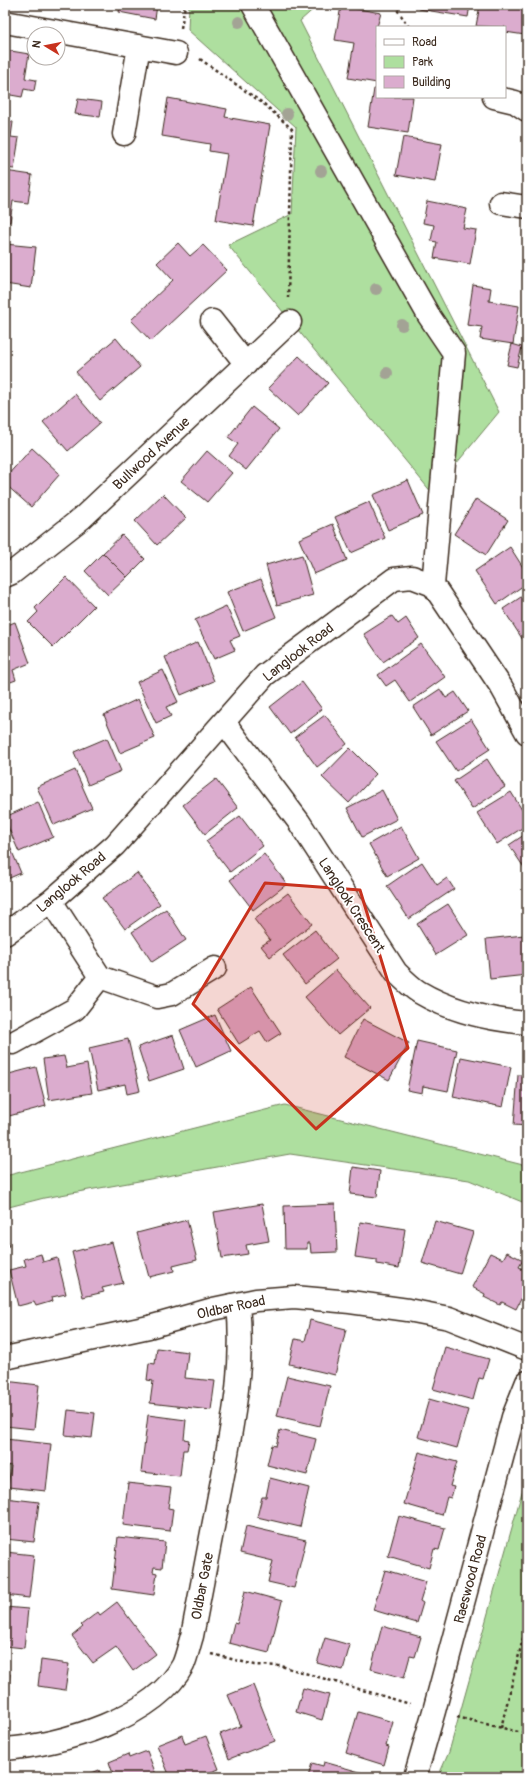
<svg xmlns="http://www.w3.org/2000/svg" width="532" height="1782" font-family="Pangolin,sans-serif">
<rect width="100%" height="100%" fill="#fff"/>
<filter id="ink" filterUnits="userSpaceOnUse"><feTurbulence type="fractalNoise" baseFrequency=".025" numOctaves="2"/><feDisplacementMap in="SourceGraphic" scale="8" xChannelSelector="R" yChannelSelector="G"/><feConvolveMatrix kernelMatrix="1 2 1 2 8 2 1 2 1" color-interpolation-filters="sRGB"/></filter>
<g filter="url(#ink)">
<path fill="#aedf9f" stroke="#74845e" d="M189,5H318L300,21L499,412L432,493L228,245L292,214L296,127L188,30Z
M285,1105L527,1166V1204L469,1180L290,1154L44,1198L5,1208V1176Z
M527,1474V1777H438L449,1752Z"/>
<path fill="#dbacce" stroke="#3b2a1e" d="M120,5H157L155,19L119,12Z
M420,5H470L468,17L419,9Z
M480,5H527V32L525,35L505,32V27L476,26Z
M341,6L381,13L377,27L375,46H377V83L348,78L354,43L335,40Z
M5,50L29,54L25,78L36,80L34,91L24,89L22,97L5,94Z
M374,89H377V97H413L408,133L368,127Z
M168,98L227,109L225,117L270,125L253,226L216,220L227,154L209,151L210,144L162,136Z
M78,99L102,102L100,117L75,114Z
M5,121L13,122L11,137L19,138L14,169L5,168Z
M403,137L442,144L435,182L396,175Z
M5,171L32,175L28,203L13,201L10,222H5Z
M427,201L467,209L463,228L476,230L470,264L434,258L437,242L431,241L434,225L423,223Z
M178,243L190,256L203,245L227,270L151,341L131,320L173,280L157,263Z
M5,244L36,247L31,288L5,284Z
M473,285L491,288L489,301L519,306L513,344L480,339L482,327L467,325Z
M116,338L140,367L100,401L76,372Z
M512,344L522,347L517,367L507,365Z
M299,356L328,383L298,416L268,388Z
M75,394L100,423L68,451L43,422Z
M252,407L279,429L246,470L229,456L238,444L228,437Z
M32,448L60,474L31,507L5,484V478Z
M207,451L232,473L207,502L181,481Z
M408,480L423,515L388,530L373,495Z
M163,494L186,518L157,545L135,521Z
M476,499L508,520L486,555L454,534Z
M369,502L385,538L351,553L335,517Z
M333,524L347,560L314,574L299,539Z
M122,535L145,559L127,577L103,553Z
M510,547L524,569L527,567V583L497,604L475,571Z
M103,553L127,577L108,595L85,571Z
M302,555L313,595L277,605L266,565Z
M66,577L94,606L53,647L28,622L38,612L35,608Z
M261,579L276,617L243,631L227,592Z
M527,593V638L523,640L503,609Z
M226,606L240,636L230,640L235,650L214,659L195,620Z
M392,616L398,624L406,618L419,638L383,662L364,634Z
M15,622L30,663L13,670L16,680L5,684V626Z
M198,642L214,681L181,695L165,657Z
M421,644L445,677L410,702L395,680L386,686L378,675Z
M163,670L178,702L166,707L171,716L156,723L137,682Z
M302,682L322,709L290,734L270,707Z
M440,689L446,698L455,692L468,711L431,735L413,707Z
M138,699L155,738L120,753L104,715Z
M325,715L347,744L317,767L295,737Z
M471,719L490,749L456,771L436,741Z
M107,738L121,771L88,785L74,752Z
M350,748L376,774L349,803L322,777Z
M487,759L505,787L472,809L454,781Z
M75,770L92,808L54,825L37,787Z
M216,779L238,808L205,834L183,805Z
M382,790L397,819L362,837L347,808Z
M511,792L527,818V825L497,844L477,813Z
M38,802L53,837L19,852L5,820V817Z
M240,816L263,846L230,872L206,841Z
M401,826L419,858L387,876L369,844Z
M527,833V872L509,845Z
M5,835L21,873L5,880Z
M264,854L287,884L253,910L230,880Z
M422,862L437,885L447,878L454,889L409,919L387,886Z
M137,873L160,904L125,929L102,898Z
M288,893L312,924L270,957L261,946L270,940L254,919Z
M448,904L468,935L436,955L417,924Z
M166,909L186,940L152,962L132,932Z
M315,930L337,959L305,984L283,955Z
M524,935L527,975L490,979L486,939Z
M336,970L370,1008L338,1035L305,997Z
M251,987L281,1033L267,1042L260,1031L239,1044L217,1009Z
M215,1015L231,1051L196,1067L180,1030Z
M363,1019L409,1043L389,1080L344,1057Z
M173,1035L184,1069L149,1081L138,1047Z
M128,1039L140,1091L127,1094L125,1084L98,1090L89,1048Z
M417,1041L457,1050L448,1091L423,1086L422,1093L407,1090Z
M64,1056L67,1068L87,1064L92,1093L49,1100L43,1059Z
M461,1057L511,1067L503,1107L453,1097Z
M36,1067L46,1106L9,1116L5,1101V1075Z
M518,1075H527V1126L514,1125Z
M353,1167L380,1171L377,1197L350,1194Z
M262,1204L269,1241L246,1245L248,1254L222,1258L214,1212Z
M335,1204L337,1252L311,1253L310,1243H307V1249H285L284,1206Z
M187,1220L197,1260L173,1266L174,1271L149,1277L137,1233Z
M435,1221L473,1232L460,1274L422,1263Z
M360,1222L405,1229L399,1268L377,1264V1260L355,1257Z
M5,1230L9,1246L5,1247Z
M112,1242L123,1283L102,1288L104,1292L83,1297L72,1252Z
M507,1252L523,1260L519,1267L527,1271V1287L516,1309L502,1302L500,1305L484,1297L485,1294L472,1287L490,1253L503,1259Z
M41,1254L43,1262L57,1258L66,1294L52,1297L53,1301L36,1306L34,1302L18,1306L9,1270L26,1266L24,1259Z
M310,1320L346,1329L335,1375L289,1364L295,1339L305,1341Z
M445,1347L489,1359L483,1379L479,1378L473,1400L433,1389Z
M157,1348L188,1352L185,1378L215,1381L211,1410L150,1403L153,1381L147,1380L149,1363L155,1364Z
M287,1376L330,1386L320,1426L277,1416Z
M5,1381L39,1385L34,1429L5,1426Z
M429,1399L468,1410L457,1448L418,1437Z
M68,1410L95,1413L92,1438L65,1435Z
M148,1415L186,1420L184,1439L189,1440L187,1450H183L180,1476L141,1472Z
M280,1430L316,1439L307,1475L267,1465L272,1445L276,1446Z
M5,1439L51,1444L46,1491L8,1487L11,1466L5,1465Z
M419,1452L457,1462L450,1486L454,1487L451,1498L447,1497L442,1515L404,1504Z
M270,1478L309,1488L300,1527L257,1517L262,1497H266Z
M128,1483L171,1488L168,1508L173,1509L170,1531L123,1525Z
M5,1498L39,1502L34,1542L5,1539Z
M399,1516L445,1528L439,1550L434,1549L429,1568L388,1556Z
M246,1526L306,1540L294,1588L268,1582L273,1561L240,1553Z
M118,1537L165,1542L162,1568L154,1567L153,1572L157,1573L154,1595L112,1589Z
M5,1552L34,1555L29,1598L5,1595Z
M385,1570L426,1582L420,1601L423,1603L417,1623L373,1610Z
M245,1591L282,1601L269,1653L229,1643L234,1623L237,1624Z
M117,1602L156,1654L133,1671L116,1647L93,1663L72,1636L83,1627L81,1625L98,1612L100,1615Z
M5,1607L28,1609L24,1648L5,1646Z
M382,1626L421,1637L415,1657L410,1656L404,1678L371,1669Z
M325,1638L350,1645L343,1670L317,1663Z
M41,1660L69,1664L65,1690L38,1686Z
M5,1674H10L8,1693L5,1692Z
M253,1685L275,1741L229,1759L220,1734L241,1726L228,1695Z
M303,1688L329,1695L322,1720L296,1712Z
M358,1712L393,1722L386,1746L389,1747L384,1765L346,1753Z
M182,1735L185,1744L206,1736L219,1769L198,1777H170L157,1745Z
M147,1751L157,1777H114L109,1762L128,1754L129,1758Z
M324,1762L367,1774L366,1777H308L312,1763L323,1766Z
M99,1770L102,1777H82Z"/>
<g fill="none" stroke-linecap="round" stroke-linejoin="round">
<defs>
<path id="minor" d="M253,5L429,316L454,353L433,585
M5,22L176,53
M494,97L515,102L527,110
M124,134L139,46
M501,203L527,207
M212,321L246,364
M5,576L12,573L82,518L290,322
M224,722L299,822L396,972C403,979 411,987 419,992C451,1011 491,1020 527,1023
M51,901L100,977L157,997L172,994L215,968
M5,934L51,901L115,845L265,675L394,579L412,577L433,585L502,688L527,733
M13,1043L75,1009L100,977
M5,1358L149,1327L213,1309L256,1300L294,1297L350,1302L408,1310L449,1318L527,1349
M5,1749C61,1745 155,1718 183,1665C187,1656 189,1645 192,1636C202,1582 213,1529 223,1475C234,1416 244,1365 238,1304
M415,1777L434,1711L513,1417L527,1382"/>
</defs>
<use href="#minor" stroke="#3b2a1e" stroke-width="25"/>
<path stroke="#3b2a1e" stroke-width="2.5" stroke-dasharray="3 3" stroke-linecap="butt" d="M394,5L409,27
M181,28L185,5
M200,59L264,104L292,129L288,298
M212,1654L255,1665L281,1666L410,1704
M457,1717L527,1734
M501,1728L527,1622"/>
<use href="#minor" stroke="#fff" stroke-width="22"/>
</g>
<g fill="#a3a395">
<circle cx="239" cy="22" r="6"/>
<circle cx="287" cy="114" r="6"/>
<circle cx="321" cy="171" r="6"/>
<circle cx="376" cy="289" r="6"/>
<circle cx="402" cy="325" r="6"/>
<circle cx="387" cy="373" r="6"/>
</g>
</g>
<path fill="#c8321e" fill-opacity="0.2" stroke="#c8321e" stroke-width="3" stroke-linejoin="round" d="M265,883L360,890L408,1048L316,1129L193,1004Z"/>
<g text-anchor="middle" stroke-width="4" stroke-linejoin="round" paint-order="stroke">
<g font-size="14" fill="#3b2a1e" stroke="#fff">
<text transform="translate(151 453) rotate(-43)" y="5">Bullwood Avenue</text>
<text transform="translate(298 652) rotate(-38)" y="5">Langlook Road</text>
<text transform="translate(71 882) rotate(-40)" y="5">Langlook Road</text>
<text transform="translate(352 905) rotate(57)" y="5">Langlook Crescent</text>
<text transform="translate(231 1307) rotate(-12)" y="5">Oldbar Road</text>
<text transform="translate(470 1579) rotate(-75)" y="5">Raeswood Road</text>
<text transform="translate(202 1586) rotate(-79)" y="5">Oldbar Gate</text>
</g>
</g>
<rect width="532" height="1782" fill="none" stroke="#fff" stroke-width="20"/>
<rect x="10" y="10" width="512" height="1762" fill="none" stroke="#3b2a1e" stroke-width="1.5" filter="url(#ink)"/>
<rect x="376" y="26" width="130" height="72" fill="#ffffff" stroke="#b1aaa5"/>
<rect x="384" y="39" width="20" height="6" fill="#ffffff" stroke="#b1aaa5"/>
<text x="412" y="46" font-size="12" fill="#3b2a1e">Road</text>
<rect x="384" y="56" width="20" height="12" fill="#aedf9f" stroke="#b1aaa5"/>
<text x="412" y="66" font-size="12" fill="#3b2a1e">Park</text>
<rect x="384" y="76" width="20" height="12" fill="#dbacce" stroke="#b1aaa5"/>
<text x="412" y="86" font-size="12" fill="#3b2a1e">Building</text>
<g transform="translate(46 46) rotate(280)"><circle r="19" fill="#ffffff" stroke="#b1aaa5"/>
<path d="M0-3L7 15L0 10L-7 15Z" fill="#c8321e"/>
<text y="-6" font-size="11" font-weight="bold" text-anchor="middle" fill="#3b2a1e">N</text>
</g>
</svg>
